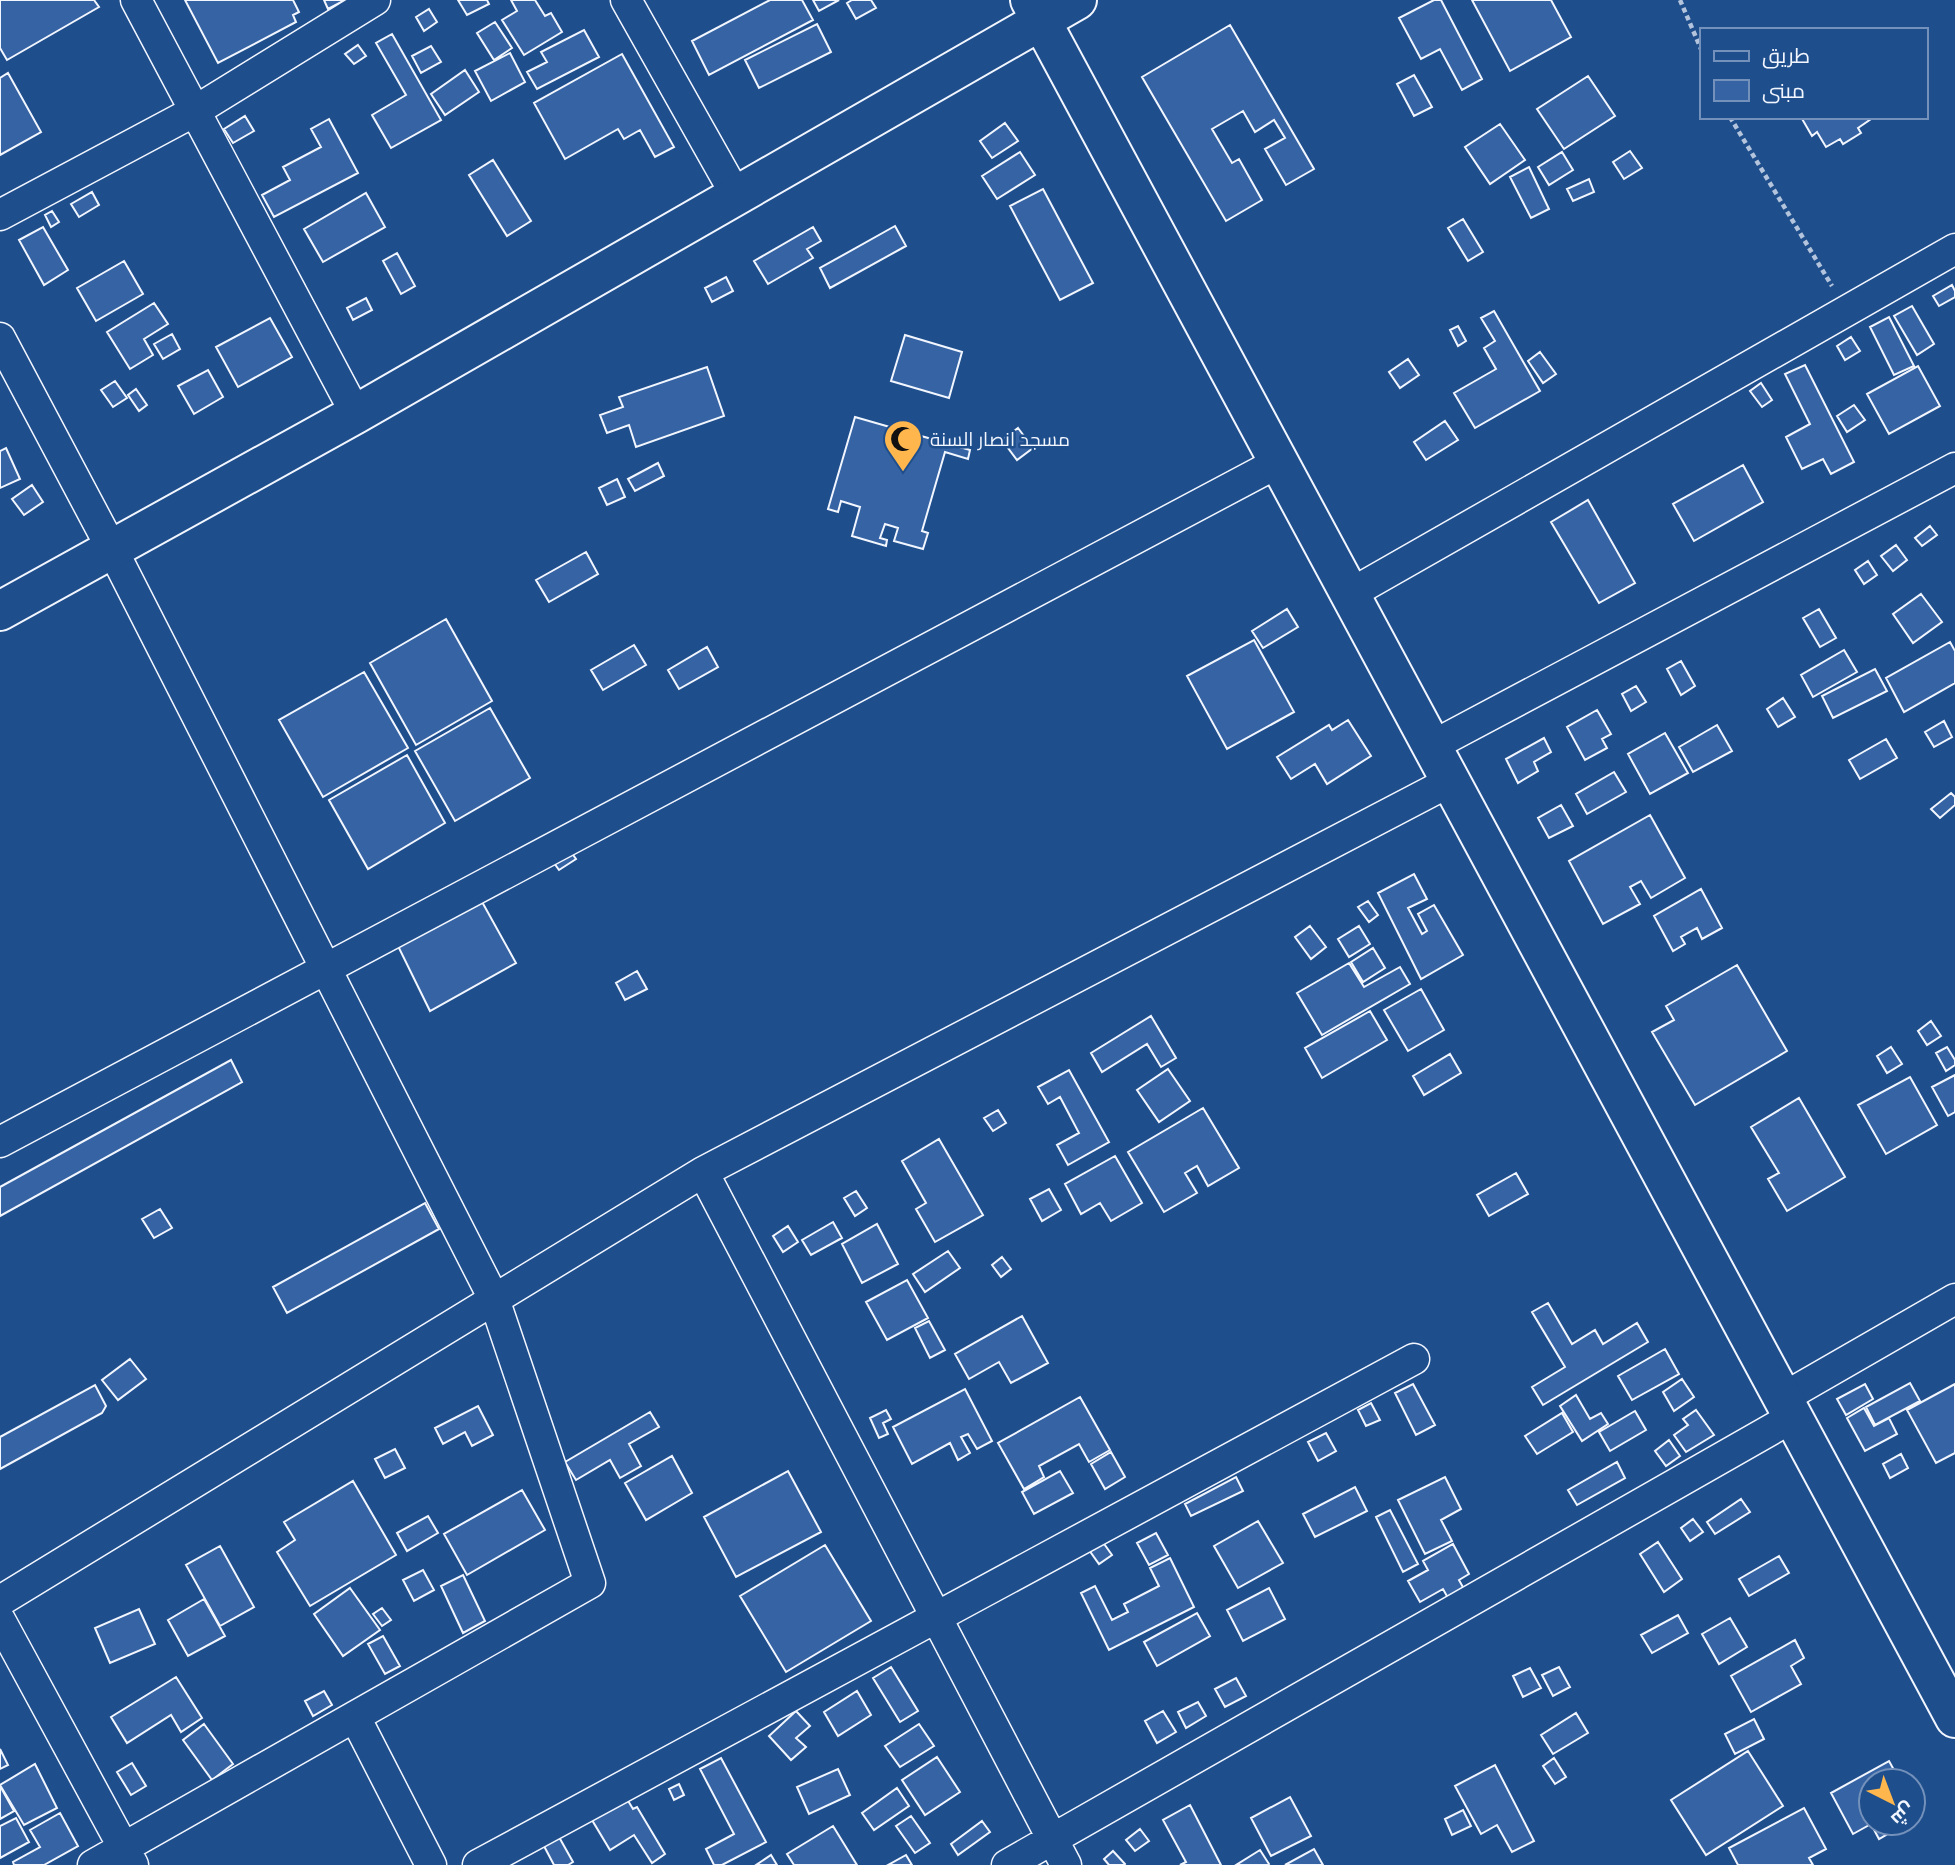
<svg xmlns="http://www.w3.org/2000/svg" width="1955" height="1865" font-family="'Golos Text',Cairo,sans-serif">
<rect width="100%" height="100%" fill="#1f4e8c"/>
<path fill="#3563a3" stroke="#f2f6ff" stroke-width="2" d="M0,0H94L99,7L7,60L0,48Z
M185,0H293L299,12L293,15L296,22L218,63Z
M324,0H345L328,9Z
M458,0H487L489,4L467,15Z
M511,0H535L545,16L551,13L562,32L524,55L502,20L517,11Z
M770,0H802L813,20L709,75L692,41Z
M813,0H839L819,11Z
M852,0H871L876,8L856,19L847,3Z
M1434,0H1441L1482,79L1462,90L1440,49L1421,59L1399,18Z
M1472,0H1551L1571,37L1510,71Z
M429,9L437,22L424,31L416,17Z
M495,22L512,48L494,60L477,33Z
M817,24L831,52L759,88L745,60Z
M1230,25L1314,169L1286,185L1265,149L1285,138L1274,120L1255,132L1243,111L1212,129L1232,163L1239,159L1262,200L1226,221L1142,77Z
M584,30L599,57L537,89L527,72L547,62L541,52Z
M392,34L441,120L391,148L372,115L406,95L376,43Z
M358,45L366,56L354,64L345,54Z
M431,46L441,62L421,73L412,56Z
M510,53L525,82L491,101L475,71Z
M622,54L674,147L655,157L640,130L624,139L618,129L565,159L534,103Z
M465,70L479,92L445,115L431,94Z
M8,73L41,132L0,155V78Z
M1414,75L1432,107L1414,116L1397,84Z
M1588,76L1615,116L1564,149L1537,109Z
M245,116L254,131L233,143L224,129Z
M1801,117H1874L1858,128L1861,133L1843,144L1840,139L1826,147L1817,132L1812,136Z
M329,119L358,173L274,217L262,195L290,180L283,167L321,147L311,129Z
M1005,123L1018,141L992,158L980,141Z
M1500,124L1525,160L1490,184L1465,147Z
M1630,151L1642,168L1624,179L1613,162Z
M1020,152L1035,175L997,199L982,176Z
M1562,152L1573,170L1549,185L1538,167Z
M493,160L531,221L507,236L469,175Z
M1529,167L1549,209L1531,218L1510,177Z
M1589,179L1594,192L1573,201L1567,189Z
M1043,189L1093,283L1060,300L1010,206Z
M92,192L99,205L79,217L71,204Z
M366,193L385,227L323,262L304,229Z
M52,211L59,222L51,227L45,215Z
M1463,219L1483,252L1468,261L1448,228Z
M895,226L906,246L830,288L820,268Z
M43,227L68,270L44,285L19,240Z
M813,227L821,241L807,249L813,258L768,284L754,261Z
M397,253L415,286L401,294L383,261Z
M124,261L143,294L96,321L77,288Z
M726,277L733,291L712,302L705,288Z
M1952,285L1955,291V297L1939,306L1933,296Z
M366,298L372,310L353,320L347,308Z
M154,303L168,324L144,339L153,355L130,369L107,332Z
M1912,306L1934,344L1917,355L1894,316Z
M1494,311L1540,391L1475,428L1454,393L1496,369L1484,348L1495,341L1481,318Z
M1889,317L1914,366L1894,375L1870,327Z
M270,318L292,357L238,387L216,347Z
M1458,326L1466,341L1458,346L1450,330Z
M172,334L180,349L163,359L154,344Z
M905,335L962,352L949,398L891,381Z
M1851,337L1860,351L1845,360L1837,346Z
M1540,352L1556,374L1543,383L1528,361Z
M1408,359L1419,375L1400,388L1389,372Z
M1805,365L1854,462L1831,474L1823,459L1802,469L1786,437L1810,424L1785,374Z
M1918,366L1940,406L1889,434L1867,394Z
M707,367L724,416L636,447L629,425L607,433L600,415L623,407L619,397Z
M208,370L223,397L194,414L178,386Z
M115,381L127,398L113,407L101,390Z
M1761,383L1772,400L1762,407L1750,391Z
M136,389L147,405L139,411L128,395Z
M1854,405L1865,420L1847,432L1837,416Z
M855,417L970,450L968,459L945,452L922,531L928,533L923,549L894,541L898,528L885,524L880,538L887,540L886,546L852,536L860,507L841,501L838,512L828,509Z
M1445,421L1458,440L1426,460L1414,442Z
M1018,428L1033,448L1017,460L1002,440Z
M6,448L20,479L0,488V451Z
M658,463L664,476L635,491L628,479Z
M1743,465L1763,502L1694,541L1673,504Z
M617,479L625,497L607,505L599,488Z
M32,485L43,502L24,515L12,499Z
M1588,500L1635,583L1599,603L1551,522Z
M1930,526L1937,535L1922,546L1915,538Z
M1896,545L1907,560L1893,571L1881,556Z
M586,552L598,574L549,602L536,580Z
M1868,561L1877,575L1864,584L1855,570Z
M1921,594L1942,622L1913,643L1893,614Z
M1287,609L1298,627L1263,648L1252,631Z
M1819,609L1836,638L1820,647L1803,618Z
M446,619L492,701L416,745L370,663Z
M1254,640L1294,712L1227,749L1187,676Z
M1950,642L1955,651V683L1904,712L1886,678Z
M634,645L646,665L603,690L591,670Z
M707,647L718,667L679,689L668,670Z
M1844,650L1857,672L1813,697L1801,675Z
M1681,661L1695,686L1681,695L1667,669Z
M1875,669L1887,691L1833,718L1822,696Z
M364,672L408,748L323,797L279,720Z
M1636,686L1646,702L1631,711L1622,694Z
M1783,698L1795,717L1778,727L1767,709Z
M490,708L530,778L455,821L415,751Z
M1597,710L1611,734L1602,739L1607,748L1585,760L1567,727Z
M1348,720L1371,756L1327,784L1315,764L1291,779L1277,757L1329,725L1332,730Z
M1944,721L1952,737L1934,747L1925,732Z
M1717,725L1732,751L1693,772L1679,747Z
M1665,733L1688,773L1650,794L1628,754Z
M1544,738L1551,752L1534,762L1538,771L1518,783L1506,759Z
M1886,739L1897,758L1860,779L1849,760Z
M407,755L445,823L368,869L329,800Z
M1614,772L1626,792L1587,814L1576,794Z
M1951,793L1955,797V805L1940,818L1931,809Z
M1561,805L1573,826L1549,838L1538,818Z
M1650,815L1685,878L1651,898L1641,881L1630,887L1640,904L1603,924L1569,861Z
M566,845L576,859L559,870L549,856Z
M1414,874L1427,899L1408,908L1422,934L1427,931L1418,914L1434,905L1463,955L1421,979L1378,893Z
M1701,889L1722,928L1702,939L1697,928L1681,937L1685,944L1673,951L1654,916Z
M481,900L516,963L430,1011L397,944Z
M1368,901L1378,915L1369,922L1358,907Z
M1310,926L1326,947L1311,959L1295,937Z
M1359,926L1370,944L1349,957L1338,939Z
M1373,948L1385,968L1363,982L1351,962Z
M1349,963L1364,987L1400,967L1410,984L1322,1035L1297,993Z
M1737,965L1787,1051L1695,1105L1652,1032L1674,1020L1666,1006Z
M637,971L647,989L625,1000L616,983Z
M1421,989L1444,1030L1408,1051L1384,1010Z
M1370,1011L1387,1040L1322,1078L1305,1048Z
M1151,1016L1176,1058L1161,1067L1147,1044L1102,1072L1091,1053Z
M1931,1021L1941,1036L1927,1045L1918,1031Z
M1891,1047L1902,1064L1887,1073L1877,1056Z
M1947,1047L1955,1060V1065L1946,1071L1936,1053Z
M1450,1054L1461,1073L1424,1095L1413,1076Z
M231,1060L242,1082L0,1216V1187Z
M1168,1069L1190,1101L1159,1122L1137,1090Z
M1069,1070L1109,1142L1068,1165L1057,1145L1079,1133L1060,1097L1048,1104L1038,1087Z
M1955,1075V1112L1948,1116L1932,1087Z
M1910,1077L1937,1125L1886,1154L1858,1105Z
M1799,1098L1845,1177L1787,1211L1768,1179L1779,1173L1751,1127Z
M1203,1108L1239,1168L1208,1186L1197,1166L1185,1173L1197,1193L1164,1212L1128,1152Z
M998,1110L1006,1123L993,1131L984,1118Z
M939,1139L983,1215L935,1242L916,1209L926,1203L902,1161Z
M1115,1156L1142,1203L1111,1221L1100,1203L1081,1214L1065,1184Z
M1516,1173L1528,1194L1489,1216L1477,1195Z
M1049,1189L1061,1210L1042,1221L1030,1199Z
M856,1191L867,1208L855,1216L844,1198Z
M425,1203L439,1229L287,1313L273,1287Z
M160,1209L172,1228L154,1238L142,1219Z
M833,1222L842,1238L811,1255L802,1240Z
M877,1224L898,1264L862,1283L842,1244Z
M788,1226L798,1242L783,1252L773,1236Z
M948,1251L960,1268L925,1292L913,1274Z
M1002,1257L1011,1269L1001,1277L992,1265Z
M907,1280L928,1318L887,1340L866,1302Z
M1548,1303L1572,1344L1595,1330L1603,1344L1637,1323L1648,1342L1543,1405L1532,1387L1565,1367L1532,1312Z
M1022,1316L1048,1363L1011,1383L999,1362L969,1379L955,1354Z
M929,1321L945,1350L930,1358L915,1328Z
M1665,1349L1679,1374L1632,1400L1618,1376Z
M130,1359L146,1379L118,1400L102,1380Z
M1682,1379L1694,1397L1674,1411L1663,1392Z
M1910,1383L1920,1401L1875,1425L1866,1407Z
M1413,1384L1435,1425L1416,1435L1395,1393Z
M1865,1384L1873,1399L1846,1415L1837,1399Z
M1955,1384V1453L1936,1463L1907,1410Z
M95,1385L106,1406L102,1413L0,1469V1437Z
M965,1389L992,1441L977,1449L968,1434L961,1437L970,1453L958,1460L950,1443L912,1464L893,1427Z
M1576,1395L1590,1419L1601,1413L1608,1424L1582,1441L1560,1406Z
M1080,1397L1110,1450L1089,1462L1079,1444L1039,1466L1044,1477L1024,1489L998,1443Z
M1371,1403L1380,1420L1366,1426L1358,1410Z
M478,1406L493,1435L472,1446L465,1432L443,1444L435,1428Z
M1864,1408L1874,1426L1889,1418L1897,1434L1865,1451L1847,1418Z
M886,1410L891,1419L883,1423L888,1434L879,1438L870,1418Z
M1696,1410L1714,1435L1686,1452L1674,1435L1688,1425L1683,1419Z
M1635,1411L1646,1430L1610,1451L1599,1432Z
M650,1412L659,1427L629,1444L641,1466L620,1478L610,1460L576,1480L565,1462Z
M1562,1413L1573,1432L1537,1454L1525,1436Z
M1326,1433L1336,1451L1318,1461L1308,1442Z
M1669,1440L1680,1456L1666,1466L1655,1451Z
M395,1449L405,1468L385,1478L375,1459Z
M1111,1452L1125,1477L1105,1489L1091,1464Z
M1901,1454L1908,1468L1890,1478L1883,1464Z
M672,1456L692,1493L646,1520L625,1483Z
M1617,1462L1625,1478L1577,1505L1568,1490Z
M788,1471L821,1532L736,1577L704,1517Z
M1060,1471L1073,1493L1034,1514L1022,1492Z
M1236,1477L1243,1491L1191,1516L1185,1504Z
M1445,1477L1461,1509L1441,1520L1452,1541L1425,1554L1398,1500Z
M353,1481L396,1555L310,1606L277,1552L295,1540L284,1522Z
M1355,1487L1367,1511L1315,1537L1303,1514Z
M522,1490L545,1530L467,1575L444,1534Z
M1741,1499L1750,1512L1715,1534L1707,1522Z
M1390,1510L1418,1564L1403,1572L1376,1517Z
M428,1516L438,1533L407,1551L397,1533Z
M1693,1519L1703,1532L1690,1541L1681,1528Z
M1258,1521L1283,1563L1238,1588L1214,1546Z
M1156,1533L1168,1555L1149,1565L1137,1543Z
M1102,1541L1112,1555L1099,1564L1089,1550Z
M1658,1542L1682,1579L1664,1592L1640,1554Z
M1453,1544L1469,1574L1459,1580L1464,1589L1448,1598L1443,1589L1420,1602L1408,1581L1428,1570L1423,1561Z
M825,1545L871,1621L786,1672L740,1596Z
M220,1546L254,1607L220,1626L186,1565Z
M1779,1556L1789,1573L1749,1596L1739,1579Z
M1170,1558L1194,1607L1109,1650L1081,1593L1095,1586L1112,1620L1128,1612L1124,1604L1159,1586L1150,1568Z
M423,1570L434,1590L414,1601L403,1580Z
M463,1575L485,1621L463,1633L441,1586Z
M350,1588L380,1630L343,1656L314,1614Z
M1269,1588L1285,1619L1243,1641L1227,1610Z
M204,1599L225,1636L188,1656L168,1620Z
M382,1608L391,1620L382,1626L373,1614Z
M139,1609L155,1644L110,1663L95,1628Z
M1197,1613L1210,1636L1157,1666L1144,1642Z
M1678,1615L1688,1633L1652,1653L1641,1635Z
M1730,1618L1747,1647L1719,1664L1702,1634Z
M383,1636L400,1666L385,1674L368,1644Z
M1795,1640L1804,1658L1791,1666L1801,1684L1751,1712L1731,1676Z
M891,1667L918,1711L900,1722L873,1678Z
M1559,1667L1570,1687L1553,1696L1542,1675Z
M1530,1668L1541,1688L1523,1697L1513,1676Z
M176,1677L202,1718L181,1732L171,1715L127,1743L111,1717Z
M1236,1678L1246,1696L1225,1707L1215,1689Z
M324,1691L332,1705L313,1716L305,1701Z
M857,1691L871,1715L838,1736L824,1712Z
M1198,1702L1206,1716L1186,1728L1178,1712Z
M796,1711L810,1726L796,1738L806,1747L791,1760L769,1736Z
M1163,1711L1176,1732L1157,1743L1145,1721Z
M1576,1713L1588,1733L1553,1754L1541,1735Z
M1754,1719L1764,1739L1735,1754L1725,1734Z
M204,1724L233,1764L212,1780L183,1740Z
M919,1724L934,1746L900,1767L885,1746Z
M0,1749L8,1765L0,1769Z
M1748,1751L1783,1806L1706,1855L1671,1800Z
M937,1757L960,1792L925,1815L902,1780Z
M721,1758L766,1842L722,1865H714L706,1849L734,1834L700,1769Z
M1554,1758L1566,1777L1555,1784L1543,1766Z
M1889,1761L1900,1781H1871V1823H1887L1891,1832L1879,1839L1871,1824L1853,1834L1831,1793Z
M132,1763L146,1786L131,1795L117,1772Z
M35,1764L57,1808L24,1825L0,1785Z
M1495,1765L1534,1841L1512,1852L1497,1825L1481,1834L1455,1786Z
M838,1769L850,1795L809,1814L797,1787Z
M679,1784L684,1795L674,1800L669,1789Z
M0,1786L14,1811L0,1819Z
M897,1788L909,1806L874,1830L862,1813Z
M624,1794L633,1809L637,1807L665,1854L652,1863L634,1835L610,1850L589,1815Z
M1290,1797L1311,1836L1271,1856L1251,1818Z
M1190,1805L1221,1865H1180L1186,1862L1163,1820Z
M1804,1808L1826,1849L1809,1858L1813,1865H1738L1729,1848Z
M1463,1810L1471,1826L1452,1835L1445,1819Z
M60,1813L78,1846L44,1865H14L13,1862L40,1847L30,1830Z
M911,1816L930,1843L915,1853L896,1826Z
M16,1818L29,1842L0,1858V1826Z
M982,1821L990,1832L958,1855L951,1844Z
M833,1826L857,1865H794L787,1854Z
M1140,1829L1149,1841L1135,1851L1126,1840Z
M559,1837L573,1862L568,1865H554L544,1846Z
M1314,1849L1323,1865H1285Z
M1260,1850L1269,1864L1268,1865H1236Z
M1113,1851L1125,1864L1124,1865H1109L1104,1859Z
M771,1855L777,1865H756Z
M906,1855L912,1865H888Z"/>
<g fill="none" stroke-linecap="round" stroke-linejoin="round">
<defs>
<path id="street" d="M136,0L356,414
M626,0L736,195
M0,215L195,111L375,0
M0,338L112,549L494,1299L590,1583L93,1865
M1350,594L1955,249
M1432,746L1955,468
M0,1142L1279,462
M703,1172L1066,1865
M1783,1398L1955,1299
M0,1601L703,1172L1451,781
M0,1620L133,1865
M355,1717L431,1865
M478,1865L1414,1359
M1007,1865L1793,1417"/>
<path id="secondary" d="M1030,0L1955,1718
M0,611L356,414L1077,0"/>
</defs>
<use href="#street" stroke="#f2f6ff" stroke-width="33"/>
<use href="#secondary" stroke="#f2f6ff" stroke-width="42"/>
<path stroke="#b3c4dc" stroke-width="4.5" stroke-dasharray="5 3.5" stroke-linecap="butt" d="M1680,0L1701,49
M1730,117L1832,286"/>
<use href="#street" stroke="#1f4e8c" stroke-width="30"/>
<use href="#secondary" stroke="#1f4e8c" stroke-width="38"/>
</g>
<defs>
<symbol id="mosque-pin" viewBox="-11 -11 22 30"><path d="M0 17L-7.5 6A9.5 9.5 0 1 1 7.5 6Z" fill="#ffb74d" stroke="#1f4e8c"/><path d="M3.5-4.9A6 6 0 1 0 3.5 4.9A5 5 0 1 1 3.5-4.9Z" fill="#111"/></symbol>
</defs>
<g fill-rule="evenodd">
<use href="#mosque-pin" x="881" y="417" width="44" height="60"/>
</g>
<g text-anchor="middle" stroke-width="5" stroke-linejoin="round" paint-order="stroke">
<g font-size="19" fill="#f2f6ff" stroke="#1f4e8c" text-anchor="start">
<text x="930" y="446">مسجد انصار السنة</text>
</g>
</g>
<rect x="1700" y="28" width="228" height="91" fill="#1f4e8c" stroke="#7391ba" stroke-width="2"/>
<rect x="1714" y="51" width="35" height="10" fill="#1f4e8c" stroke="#7391ba" stroke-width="2"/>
<text x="1762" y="63" font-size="21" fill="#f2f6ff">طريق</text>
<rect x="1714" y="80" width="35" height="21" fill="#3563a3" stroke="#7391ba" stroke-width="2"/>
<text x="1762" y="98" font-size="21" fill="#f2f6ff">مبنى</text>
<g transform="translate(1892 1802) rotate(138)"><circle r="33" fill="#1f4e8c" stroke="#7391ba" stroke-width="2"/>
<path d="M0-5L12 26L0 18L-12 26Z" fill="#ffb74d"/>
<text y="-10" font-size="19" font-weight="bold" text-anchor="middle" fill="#f2f6ff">ش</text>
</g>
</svg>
